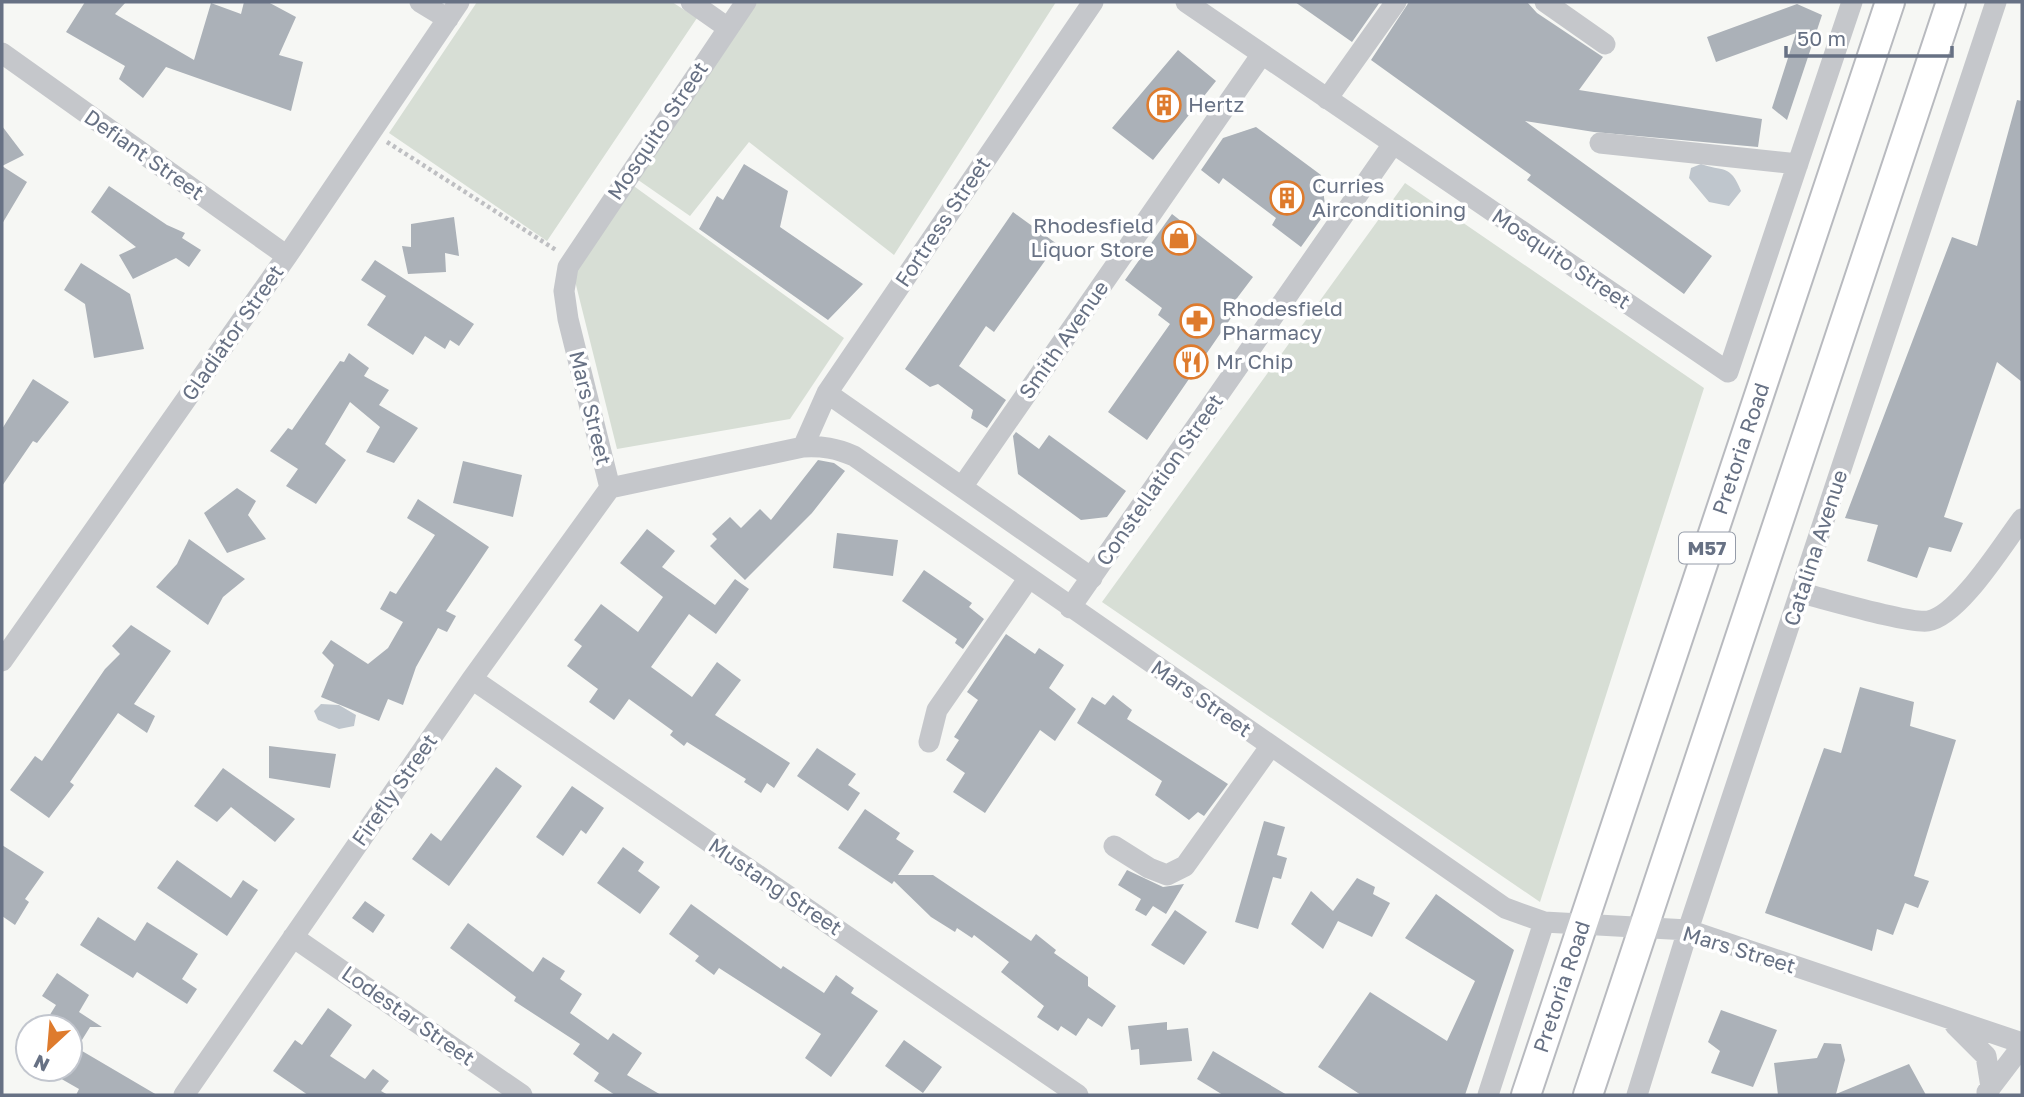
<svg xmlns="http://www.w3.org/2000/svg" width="2024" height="1097" font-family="'Golos Text',sans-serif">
<rect width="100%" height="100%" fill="#f6f7f4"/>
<path fill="#d7ded5" d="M477,2H672L697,18L547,241L389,133Z
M751,2H1056L894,255L749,142L690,216L631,175Z
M624,179L844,338L790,419L617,449L571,265Z
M1405,183L1704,388L1540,902L1102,602Z"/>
<path fill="#bfc6cd" d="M1701,164C1722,172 1730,163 1741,191L1729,206L1709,202L1689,178L1691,168Z
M321,704L339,705L356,715L354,726L339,729L318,720L314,711Z"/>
<path fill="#abb1b8" d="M85,2H126L115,14L194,60L211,3L241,14L244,2H268L296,17L279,55L303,62L291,111L166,67L143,98L119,79L125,66L66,32Z
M1295,2H1380L1352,42Z
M1409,2H1527L1537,13L1603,57L1579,90L1762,119L1758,147L1594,132L1525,121L1712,256L1684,294L1527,180L1531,175L1371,60Z
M1797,4L1822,15L1787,120L1772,108L1796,33L1716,62L1707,37Z
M1178,50L1216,81L1153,160L1112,128Z
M2017,100L2022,101V382L1997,362L1944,517L1963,523L1951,552L1929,547L1917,578L1867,561L1878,525L1845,518L1952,237L1977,246Z
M2,126L24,155L2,166L27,182L2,224Z
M1256,127L1321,175L1326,212L1301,247L1272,225L1276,218L1223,178L1219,184L1201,170L1223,138Z
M744,164L788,191L780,227L863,284L828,320L699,229L717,196L723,200Z
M109,186L167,225L185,233L182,238L201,250L189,267L176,258L133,279L119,255L136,247L91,212Z
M1013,212L1057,244L994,332L986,326L959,366L1006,400L987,428L971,418L973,410L938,384L930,387L905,369Z
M1172,214L1253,277L1225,314L1231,318L1147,440L1108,412L1170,324L1158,315L1162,308L1125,280Z
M454,217L459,256L445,253L446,272L408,274L402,246L411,247V224Z
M375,260L474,324L459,346L450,340L445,349L425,336L413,355L367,325L386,296L361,280Z
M81,263L130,294L144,349L94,358L85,304L64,290Z
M349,353L369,368L364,376L389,390L379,405L418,428L394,463L366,452L380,427L350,402L325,444L346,460L316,504L286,486L298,469L270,451L288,428L292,430L340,361L344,362Z
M33,379L69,402L37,443L33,441L2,486V429Z
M1016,432L1039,449L1049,435L1126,491L1107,517L1081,520L1018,474L1013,436Z
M818,460L834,463L845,471L812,513L745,580L710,546L717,539L712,534L730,517L741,528L760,509L771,520Z
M463,461L522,475L513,517L453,503Z
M237,488L256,501L248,515L266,539L227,553L204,513Z
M418,499L489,547L446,611L456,616L447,632L438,628L416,667L403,705L388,699L379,721L321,697L334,665L322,653L331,640L368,664L388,648L403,622L380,609L390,591L396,594L435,535L407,518Z
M647,529L675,551L662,567L715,605L735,579L749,589L716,634L689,614L651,667L692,697L717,662L741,680L715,715L790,763L774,788L767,783L761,793L744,782L746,779L687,742L684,746L670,735L673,731L629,699L614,720L589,702L598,689L567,666L582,646L574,640L601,604L638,632L663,597L620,563Z
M837,533L898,540L893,576L833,568Z
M189,539L245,579L223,597L208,625L156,587L177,564Z
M924,570L972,603L969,607L984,619L963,649L955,643L957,639L902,601Z
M131,625L171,651L134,704L155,716L147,733L118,713L70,782L74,785L49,818L10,790L35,756L42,761L105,669L120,654L112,646Z
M1006,634L1035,654L1039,648L1064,665L1049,688L1076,709L1055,741L1040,730L985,813L953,792L965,773L946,760L959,740L954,737L978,700L967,692Z
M1860,687L1914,702L1910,726L1956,740L1914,876L1929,881L1918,908L1905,903L1893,935L1877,929L1872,951L1765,913L1824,748L1841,753Z
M1113,695L1132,710L1127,719L1228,784L1204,816L1198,812L1189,820L1155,795L1162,781L1077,723L1092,697L1105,705Z
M269,746L336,754L330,788L269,778Z
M817,748L856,774L848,785L860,793L848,811L797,776Z
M496,767L522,786L449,886L412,859L431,833L441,841Z
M223,768L295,819L275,842L231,807L217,822L194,806Z
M572,786L604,808L586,834L581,830L563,856L536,837Z
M865,809L900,833L896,839L914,851L898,875H933L1031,941L1036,934L1056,950L1054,953L1088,977V986L1116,1006L1102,1027L1088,1018L1076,1036L1061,1026L1058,1031L1037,1017L1044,1006L1001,972L1009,962L974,935L972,938L957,928L955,932L931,917L894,881L892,884L838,848Z
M1264,821L1285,827L1277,855L1287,858L1281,879L1273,877L1258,929L1235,922Z
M2,845L44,872L25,899L29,902L15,925L2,916Z
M623,847L644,862L638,871L660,887L640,914L597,883Z
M177,860L231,898L243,880L258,890L227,936L157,888Z
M1127,870L1163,887L1184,884L1166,914L1153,906L1146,916L1135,910L1141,899L1118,885Z
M1357,878L1375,887L1373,894L1390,903L1372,937L1338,921L1323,949L1291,924L1311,891L1333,911Z
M1436,894L1514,950L1465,1095H1361L1318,1067L1370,992L1447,1041L1475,981L1405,938Z
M365,901L385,915L373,933L352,918Z
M691,904L781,969L783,966L824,993L836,975L854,988L851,993L878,1011L831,1077L805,1058L821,1034L719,968L714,975L695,961L699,956L669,934Z
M1175,910L1207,932L1184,965L1151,945Z
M98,917L135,941L147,922L198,954L182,979L197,989L187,1004L137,972L133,978L80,945Z
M468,923L533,972L543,957L565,971L560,979L582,994L570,1013L608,1040L613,1033L642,1053L627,1075L661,1095H615L594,1081L599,1073L573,1054L580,1044L514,1001L516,997L450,948Z
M57,973L89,995L79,1012L102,1027H90L77,1048L157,1095H76L79,1089L58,1077L63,1069H70V1027H56L46,1021L56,1005L42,996Z
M328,1008L352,1025L330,1056L365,1079L373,1069L389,1081L381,1091L388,1095H308L273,1071L295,1040L302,1045Z
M1721,1010L1777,1030L1753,1087L1711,1073L1720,1051L1708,1042Z
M1167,1022V1030L1188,1028L1192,1061L1140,1065L1139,1049L1131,1050L1128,1026Z
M904,1040L942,1067L923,1093L885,1066Z
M1824,1043L1841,1044L1845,1060L1836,1094L1909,1064L1926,1095H1778L1774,1063L1817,1058Z
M1213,1051L1287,1095H1223L1197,1079Z"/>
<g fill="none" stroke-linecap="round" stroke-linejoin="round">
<defs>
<g id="major">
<path id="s1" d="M1526,1095L1890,2"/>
<path d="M1588,1095L1951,2"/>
</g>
</defs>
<use href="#major" stroke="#b8babf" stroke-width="32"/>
<path stroke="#bebfc2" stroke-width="4.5" stroke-dasharray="3.5 3.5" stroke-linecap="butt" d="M387,142L556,250"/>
<path stroke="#c5c7cb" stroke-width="21" d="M420,2L448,19
M691,2L728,28
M746,2L568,267L564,291L568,319L610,488L803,447C822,446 836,448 854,456L1505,908L1544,922L1688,930L2022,1043
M1186,2L1728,372L1852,2
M1545,2L1605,44
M2,53L287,256
M1327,99L1396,2
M1600,143L1798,164
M827,393L1092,578
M803,447L827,393L1093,2
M962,487L1262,54
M1801,593C1826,599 1909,624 1928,621C1959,616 2003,544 2022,519
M1070,608L1393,144
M2,661L287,256L459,2
M472,679L1078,1095
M929,742L937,710L1028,579
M1114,846L1149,868L1167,875L1185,866L1270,747
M293,937L522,1095
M1955,1025L1986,1056L1991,1087
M1987,1092L2022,1046
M184,1095L472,679L610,488
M1488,1095L1544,922
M1637,1095L1688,930L1996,2"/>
<use href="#major" stroke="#fff" stroke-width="28"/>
</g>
<defs>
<symbol id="building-ring" viewBox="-11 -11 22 22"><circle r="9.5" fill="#fff" stroke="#de7b2d" stroke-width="1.5"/><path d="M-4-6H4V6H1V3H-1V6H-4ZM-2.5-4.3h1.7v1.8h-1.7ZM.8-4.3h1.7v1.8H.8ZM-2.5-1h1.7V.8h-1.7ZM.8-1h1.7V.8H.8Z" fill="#de7b2d"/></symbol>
<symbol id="shop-ring" viewBox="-11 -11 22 22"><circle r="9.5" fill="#fff" stroke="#de7b2d" stroke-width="1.5"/><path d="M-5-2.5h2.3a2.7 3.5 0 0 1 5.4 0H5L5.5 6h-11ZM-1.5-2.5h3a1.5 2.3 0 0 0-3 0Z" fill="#de7b2d"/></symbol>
<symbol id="pharmacy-ring" viewBox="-11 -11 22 22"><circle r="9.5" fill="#fff" stroke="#de7b2d" stroke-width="1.5"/><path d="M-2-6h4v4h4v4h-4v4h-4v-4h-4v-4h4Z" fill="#de7b2d"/></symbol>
<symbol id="restaurant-ring" viewBox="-11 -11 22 22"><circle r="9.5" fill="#fff" stroke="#de7b2d" stroke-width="1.5"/><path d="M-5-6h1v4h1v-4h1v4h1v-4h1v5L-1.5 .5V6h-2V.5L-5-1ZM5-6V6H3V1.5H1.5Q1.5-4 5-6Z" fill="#de7b2d"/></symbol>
</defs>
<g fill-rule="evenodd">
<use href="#building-ring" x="1145" y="86" width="38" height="38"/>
<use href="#building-ring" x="1268" y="179" width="38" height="38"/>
<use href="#shop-ring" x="1160" y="219" width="38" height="38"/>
<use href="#pharmacy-ring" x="1178" y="302" width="38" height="38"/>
<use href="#restaurant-ring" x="1172" y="343" width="38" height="38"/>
</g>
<g text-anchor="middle" stroke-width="7" stroke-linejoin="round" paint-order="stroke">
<rect fill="#fff" stroke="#959ca9" stroke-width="2" x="1679" y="532.5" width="56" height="31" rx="5"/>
<g font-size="19" font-weight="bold" fill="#677184">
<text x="1707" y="555">M57</text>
</g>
<g font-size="21" fill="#677184" stroke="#fff" text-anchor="start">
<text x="1188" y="112">Hertz</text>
<text x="1312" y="193">Curries<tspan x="1312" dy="24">Airconditioning</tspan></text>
<text x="1154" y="233" text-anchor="end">Rhodesfield<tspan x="1154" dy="24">Liquor Store</tspan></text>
<text x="1222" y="316">Rhodesfield<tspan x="1222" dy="24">Pharmacy</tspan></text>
<text x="1216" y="369">Mr Chip</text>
</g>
<g font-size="21" fill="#677184" stroke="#fff">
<text transform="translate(658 131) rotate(-56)" y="7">Mosquito Street</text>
<text transform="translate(144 155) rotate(35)" y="7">Defiant Street</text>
<text transform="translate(943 222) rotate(-56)" y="7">Fortress Street</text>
<text transform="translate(1561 259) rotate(34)" y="7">Mosquito Street</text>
<text transform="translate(233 333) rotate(-55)" y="7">Gladiator Street</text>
<text transform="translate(1064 340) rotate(-55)" y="7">Smith Avenue</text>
<text transform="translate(590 408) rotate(76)" y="7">Mars Street</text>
<text dy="7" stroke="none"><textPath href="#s1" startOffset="681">Pretoria Road</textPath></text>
<text transform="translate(1160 480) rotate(-55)" y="7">Constellation Street</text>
<text transform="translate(1816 548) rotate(-72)" y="7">Catalina Avenue</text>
<text transform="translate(1201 699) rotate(35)" y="7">Mars Street</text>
<text transform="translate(395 790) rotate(-55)" y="7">Firefly Street</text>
<text transform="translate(775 887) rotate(34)" y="7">Mustang Street</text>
<text transform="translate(1739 950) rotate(17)" y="7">Mars Street</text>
<text dy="7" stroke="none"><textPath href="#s1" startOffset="114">Pretoria Road</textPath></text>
<text transform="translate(408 1016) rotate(35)" y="7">Lodestar Street</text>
</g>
</g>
<rect width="2024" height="1097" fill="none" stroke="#677184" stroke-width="7"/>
<g transform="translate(49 1048) rotate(206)"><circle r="33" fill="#ffffff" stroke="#c2c6ce" stroke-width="2"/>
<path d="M0-5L12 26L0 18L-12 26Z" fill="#de7b2d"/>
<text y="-10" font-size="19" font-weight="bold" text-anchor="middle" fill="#677184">N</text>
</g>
<path d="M1786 46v10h166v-10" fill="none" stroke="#677184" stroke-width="3.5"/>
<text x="1797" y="46" font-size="21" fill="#677184" stroke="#ffffff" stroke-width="5" paint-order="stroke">50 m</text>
</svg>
